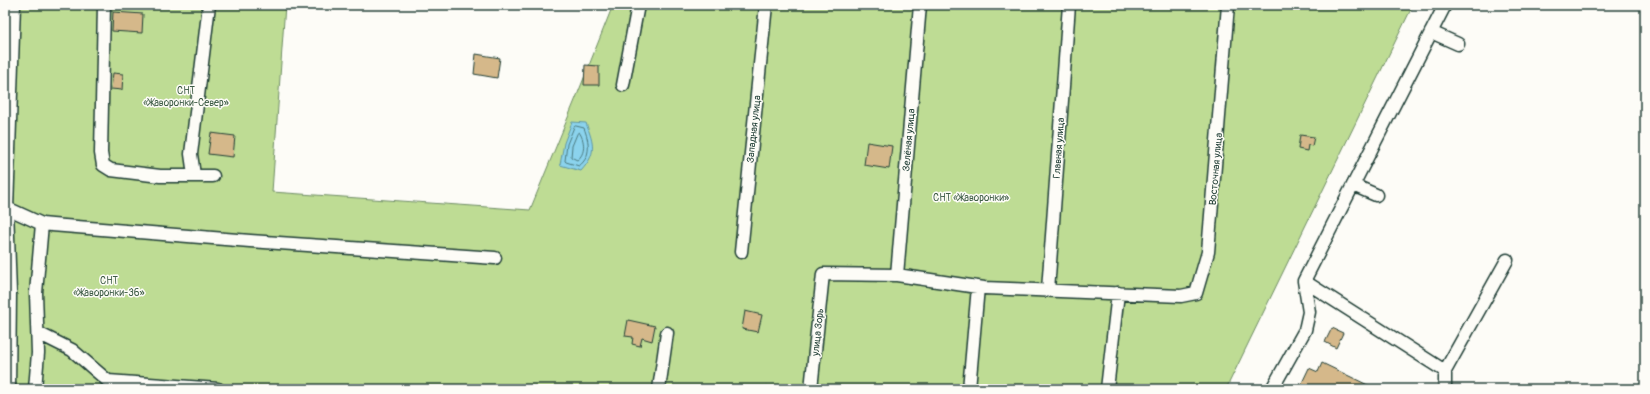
<svg xmlns="http://www.w3.org/2000/svg" width="1650" height="394" font-family="Pangolin,sans-serif">
<rect width="100%" height="100%" fill="#fdfcf7"/>
<filter id="ink" filterUnits="userSpaceOnUse"><feTurbulence type="fractalNoise" baseFrequency=".025" numOctaves="2"/><feDisplacementMap in="SourceGraphic" scale="8" xChannelSelector="R" yChannelSelector="G"/><feConvolveMatrix kernelMatrix="1 2 1 2 8 2 1 2 1" color-interpolation-filters="sRGB"/></filter>
<g filter="url(#ink)">
<path fill="#bedc94" stroke="#6e8c64" d="M5,5H285L272,192L530,210L578,93L613,5H1413L1226,389H5Z"/>
<path fill="#8bd3ed" stroke="#6097a3" d="M572,122L586,123C594,145 597,153 581,171L560,165L564,143Z"/>
<g fill="none" stroke-linecap="round" stroke-linejoin="round">
<path stroke="#4a797e" stroke-width="1" d="M576,126L584,128C589,141 592,156 579,166L566,162L565,161L567,144L574,127Z
M579,132C585,140 586,154 577,160L571,157L572,146L577,134Z"/>
</g>
<path fill="#d5b88a" stroke="#1f3d34" d="M113,12L143,14L142,33L112,31Z
M476,54L500,58L497,78L474,74Z
M585,65L599,66V85H584Z
M113,73L123,74L122,90L111,89Z
M211,133L235,136L233,157L208,154Z
M1300,135L1314,137L1312,146L1308,145L1307,151L1298,149Z
M867,142L892,146L889,169L864,165Z
M745,311L762,315L758,332L742,329Z
M628,320L655,326L652,341L642,338L640,346L632,344L633,337L625,336Z
M1332,328L1343,333L1336,348L1325,342Z
M1322,363L1376,389H1299L1309,368L1318,372Z"/>
<g fill="none" stroke-linecap="round" stroke-linejoin="round">
<defs>
<path id="minor" d="M104,5L101,153L103,165L111,170L160,176H213
M1445,5L1304,281L1445,371L1507,260
M1431,32L1458,44
M623,85L638,5
M194,175L191,154L209,5
M1353,185L1376,195
M7,208L42,224L52,225L250,241L495,258
M741,252L766,5
M897,275L920,5
M1048,290L1069,5
M38,333L72,350L108,381L218,389
M1445,371V389
M9,389L10,293L7,208L14,5
M35,389L38,353L36,293L42,224
M659,389L667,333
M811,389L823,274L897,275L984,288L1181,296L1196,293L1208,252L1228,5
M969,389L978,287
M1107,389L1118,293
M1272,389L1305,330L1309,312L1304,281"/>
</defs>
<use href="#minor" stroke="#1f3d34" stroke-width="15"/>
<use href="#minor" stroke="#fdfcf7" stroke-width="12"/>
</g>
</g>
<g text-anchor="middle" stroke-width="3" stroke-linejoin="round" paint-order="stroke">
<g font-size="10" fill="#3f5d47" stroke="#fdfcf7">
<text x="186" y="94">СНТ<tspan x="186" dy="12">«Жаворонки-Север»</tspan></text>
<text x="971" y="201">СНТ «Жаворонки»</text>
<text x="109" y="284">СНТ<tspan x="109" dy="12">«Жаворонки-36»</tspan></text>
</g>
<g font-size="10" fill="#1f3d34" stroke="#fdfcf7">
<text transform="translate(753 129) rotate(-84)" y="4">Западная улица</text>
<text transform="translate(908 140) rotate(-85)" y="4">Зелёная улица</text>
<text transform="translate(1058 148) rotate(-86)" y="4">Главная улица</text>
<text transform="translate(1215 169) rotate(-85)" y="4">Восточная улица</text>
<text transform="translate(817 332) rotate(-84)" y="4">улица Зорь</text>
</g>
</g>
<rect width="1650" height="394" fill="none" stroke="#fdfcf7" stroke-width="20"/>
<rect x="10" y="10" width="1630" height="374" fill="none" stroke="#1f3d34" stroke-width="1.5" filter="url(#ink)"/>
</svg>
